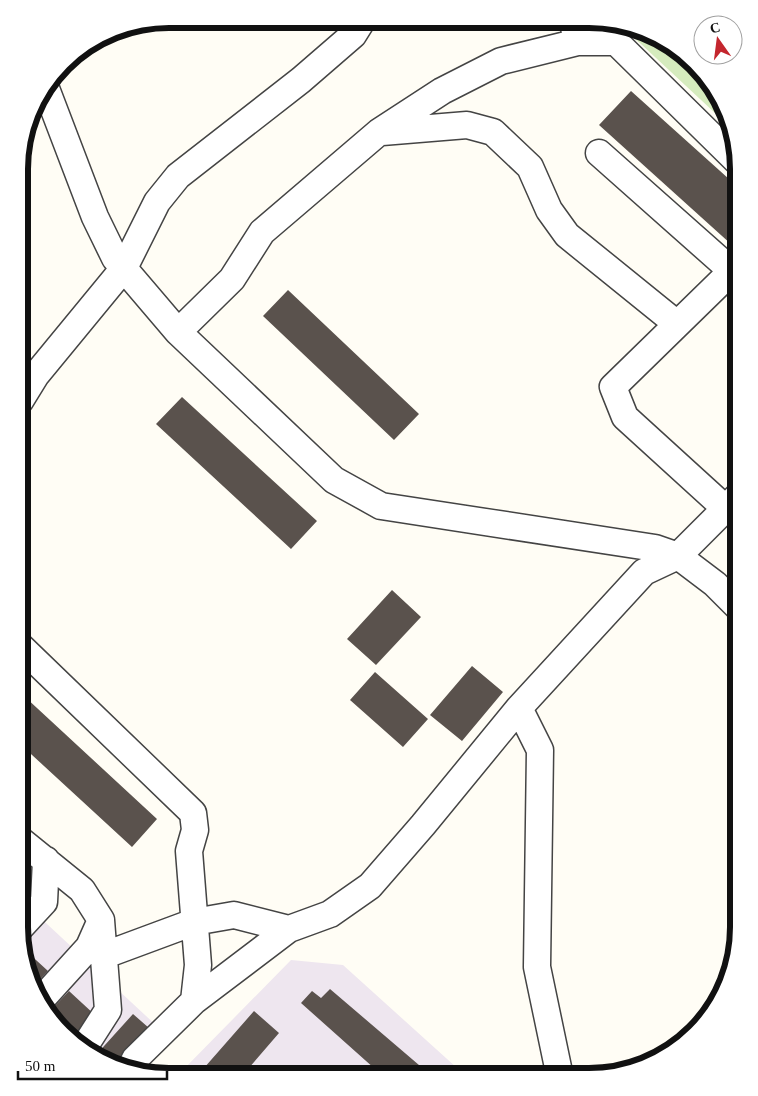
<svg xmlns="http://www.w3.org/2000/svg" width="758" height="1096" font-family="'Times New Roman',serif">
<rect width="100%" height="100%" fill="#fffdf5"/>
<path fill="#eee6ef" d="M19,898L173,1041L138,1072L85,1052L34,994L19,928Z
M291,960L343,965L467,1077L177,1076Z"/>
<path fill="#d5ebbd" d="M615,22L681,49L724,102L730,127L641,44Z"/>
<path fill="#5a524d" d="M631,91L739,188V237L732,245L599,125Z
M288,290L419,414L394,440L263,316Z
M182,397L317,521L291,549L156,424Z
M392,590L421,617L376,665L347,639Z
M472,666L503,692L462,741L430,715Z
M375,672L428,719L403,747L350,700Z
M24,696L157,819L132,847L19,743V701Z
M24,949L48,971L33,987L30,976Z
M330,989L433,1077H384L301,1003L312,991L321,998Z
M69,991L95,1015L73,1039L50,1011Z
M254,1011L279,1033L242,1076H197Z
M133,1014L149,1028L117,1064L95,1056Z"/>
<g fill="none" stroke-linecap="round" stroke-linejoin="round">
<defs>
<path id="minor" d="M572,20L578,42
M45,86L95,217L115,258L178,332L334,480L381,506L655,548L678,556L715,584L739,608
M382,132L467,125L493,132L530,167L549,210L567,235L677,324
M599,153L732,271
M178,332L232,279L262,232L379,132L442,91L501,61L578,42H616L738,162
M20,401L36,375L124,268L157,202L178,176L301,80L353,35L363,19
M726,509L625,417L613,387L739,264
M19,645L193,813L195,830L189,851L198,965L194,1001
M519,708L540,750L537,967L560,1077
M19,839L82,890L101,920L108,1010L83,1049
M19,929L44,902L46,860
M105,955L194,922L234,915L289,929
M40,1001L89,947L101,920
M130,1069L135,1059L194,1001L289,929L330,914L370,886L423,825L519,708L644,572L678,556L739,495"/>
</defs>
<use href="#minor" stroke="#444" stroke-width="29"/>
<use href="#minor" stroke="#fff" stroke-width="26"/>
</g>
<path d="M0 0H758V1096H0ZM169 28H589A141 141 0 0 1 730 169V927A141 141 0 0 1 589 1068H169A141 141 0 0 1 28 927V169A141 141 0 0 1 169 28Z" fill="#fff" fill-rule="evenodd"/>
<path fill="none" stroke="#111" stroke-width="6" d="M169 28H589A141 141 0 0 1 730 169V927A141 141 0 0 1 589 1068H169A141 141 0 0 1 28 927V169A141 141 0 0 1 169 28Z"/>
<g transform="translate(718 40) rotate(346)"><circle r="24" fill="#ffffff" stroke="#a0a0a0"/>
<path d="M0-4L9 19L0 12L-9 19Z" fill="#c4262e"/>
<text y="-8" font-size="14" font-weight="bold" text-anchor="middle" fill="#111111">С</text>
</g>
<path d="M18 1071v8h149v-8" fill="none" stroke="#111111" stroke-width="2.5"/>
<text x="25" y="1071" font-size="15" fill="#111111" stroke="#ffffff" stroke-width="4" paint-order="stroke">50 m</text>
</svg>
